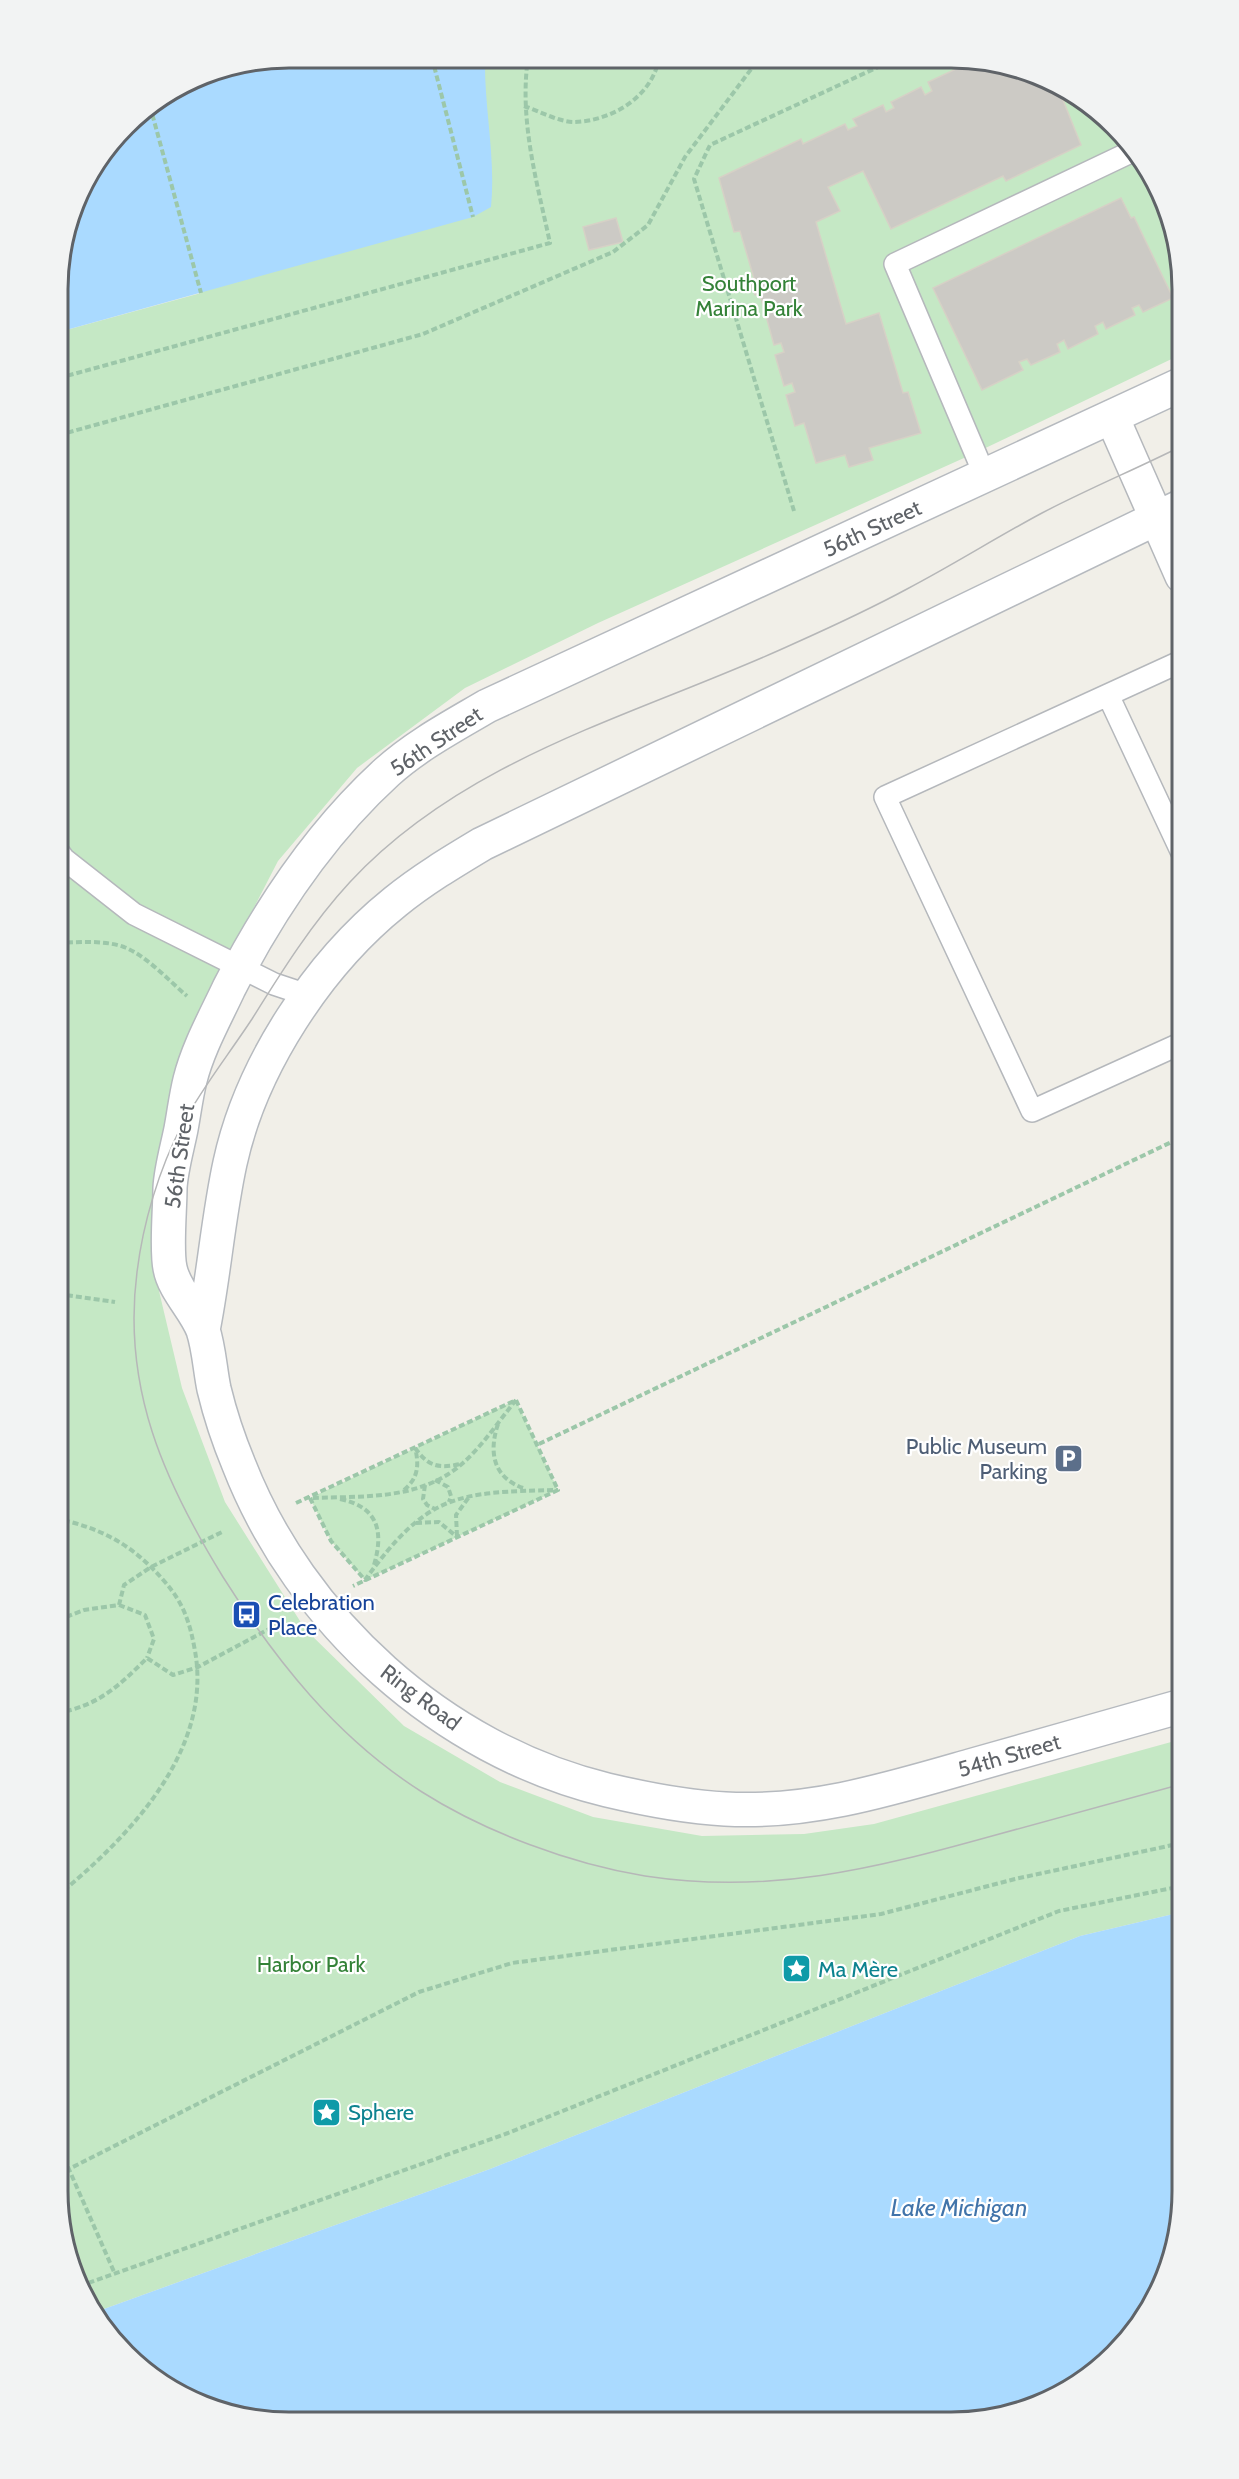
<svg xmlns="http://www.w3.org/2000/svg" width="1239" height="2479" font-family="Cabin,sans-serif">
<rect width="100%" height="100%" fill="#f1efe8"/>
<path fill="#c5e8c5" d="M485,58L995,61C1014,68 1034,72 1052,80C1103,104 1152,161 1170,214C1183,255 1182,312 1182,354L975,453L598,623L465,688L357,768L278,861L191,1030L165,1125L159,1291L182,1388L225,1502L305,1629L404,1726L500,1782L593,1817L702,1836L804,1834L874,1824L1182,1739V1912L1080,1936L490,2169L93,2313L69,2265L57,2191L59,332L201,293L485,85Z
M516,1400L558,1490L365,1580L331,1541L310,1498Z"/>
<path fill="#aadaff" d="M288,57L485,58C484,108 496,157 491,207L473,217L59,332V258L81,186L136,115L200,74Z
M1182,1912L1181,2206L1165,2279L1134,2332L1079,2383L1025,2410L951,2422L258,2420L186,2398L136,2365L93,2313L490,2169L1080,1936Z"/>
<path fill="#cccac5" stroke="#d6d1c6" stroke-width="1.5" d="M973,61H995L1053,81L1068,91L1061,95L1081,145L1006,181L1003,176L891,229L863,171L828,187L840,211L816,222L846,324L879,313L903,393L908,392L921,433L869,448L873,460L849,467L845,455L816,463L804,423L795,426L786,395L795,392L792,383L784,386L775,355L784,352L781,343L774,345L760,294L755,295L752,286L756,285L740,231L734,232L719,178L801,139L803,144L845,124L848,130L857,126L853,119L883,105L886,112L894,108L891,102L921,87L925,95L932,91L928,82Z
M1121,198L1131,218L1134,217L1173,298L1143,312L1139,305L1132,308L1135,315L1106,329L1103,322L1095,326L1098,334L1068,349L1064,340L1057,344L1060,352L1031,365L1027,359L1019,362L1023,370L982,390L933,288Z
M616,218L623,242L589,250L583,227Z"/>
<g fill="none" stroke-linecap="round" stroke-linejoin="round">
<defs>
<path id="lane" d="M985,476L895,264L1135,150
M1108,695L1182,853
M58,851L64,859L134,914L274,984L307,995
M1182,1043L1032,1111L885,797L1182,661"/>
<path id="street" d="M1112,417L1182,576"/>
<path id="secondary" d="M203,1330C214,1275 218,1218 230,1163C251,1066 318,964 395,902C422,880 452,862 482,844L1182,506
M1182,1706C1111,1726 1041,1746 970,1766C890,1789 809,1814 725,1809C686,1807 645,1799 607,1790C442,1750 300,1621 239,1465C229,1441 220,1414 214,1389C210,1370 209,1348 203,1330C195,1309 174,1290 170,1268C166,1249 170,1209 170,1188C171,1169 177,1149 181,1129C184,1113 186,1096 190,1080C198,1048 215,1018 229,988C270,908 320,833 387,772C417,745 453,726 487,706L1182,384"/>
</defs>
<use href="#lane" stroke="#b5b8bc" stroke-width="24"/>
<use href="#street" stroke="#b5b8bc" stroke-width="36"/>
<use href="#secondary" stroke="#b6babf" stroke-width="36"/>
<path stroke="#9cc7a9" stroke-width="4" stroke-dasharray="6 3" stroke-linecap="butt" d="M432,58L473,217
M150,106L201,293
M524,106C539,111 559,122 574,122C611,121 651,98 659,59
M59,378L550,243C537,182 519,121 528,58
M59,435L423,334L613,252L648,225L685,157L758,60
M794,511L694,179L710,145L891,61
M58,943C79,942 104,940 124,947C147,956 168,980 187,996
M58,1294L115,1302
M516,1400C499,1421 483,1445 463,1463C420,1501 362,1496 310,1498L331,1541L365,1580C427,1494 456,1492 558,1490
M498,1424C488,1454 494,1479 526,1489
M539,1444L1182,1137
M415,1448C428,1466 438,1469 460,1464
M435,1480L448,1487L451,1496L449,1502
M425,1485L423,1499L427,1505L435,1509
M404,1490C417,1479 419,1468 416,1452
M340,1499C378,1507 384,1531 374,1565
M296,1503L516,1400L558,1490L353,1586
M416,1523L439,1522L457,1537
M457,1536L456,1515L469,1497
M119,1605L145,1615L154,1639L147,1658
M58,1620L84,1610L119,1605L124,1585L151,1567L224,1531
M57,1713C98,1706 119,1686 147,1658L173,1675L198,1667L284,1621
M57,1896C128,1838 213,1751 195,1651C190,1623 184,1604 165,1582C134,1546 104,1529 58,1519
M57,2142L115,2274
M57,2175L419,1992L512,1963L881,1914L1015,1879L1182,1843
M80,2286L508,2133L1059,1911L1182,1886"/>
<use href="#lane" stroke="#fff" stroke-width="21"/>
<use href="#street" stroke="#fff" stroke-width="33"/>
<use href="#secondary" stroke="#fff" stroke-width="33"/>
<path stroke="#b6b7b8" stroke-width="1.5" d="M1182,1784C1118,1801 1055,1819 992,1836C873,1869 770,1895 645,1876C571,1864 485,1832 422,1792C337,1738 276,1661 223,1577C164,1481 122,1388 137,1272C143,1223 159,1169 182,1125C202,1088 229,1054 252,1019C282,971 312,923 350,882C468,755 641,714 793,644C831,627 870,609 907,589C953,565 997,537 1042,513C1088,489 1136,469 1182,446"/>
</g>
<defs>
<symbol id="parking-square" viewBox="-11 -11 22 22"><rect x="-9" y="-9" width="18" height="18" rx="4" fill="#5c6f8a" stroke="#fff"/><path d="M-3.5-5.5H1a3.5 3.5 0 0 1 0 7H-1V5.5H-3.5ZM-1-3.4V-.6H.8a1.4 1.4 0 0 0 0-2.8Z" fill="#fff"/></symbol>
<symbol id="bus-square" viewBox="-11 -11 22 22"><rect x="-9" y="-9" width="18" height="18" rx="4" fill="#1a4fb4" stroke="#fff"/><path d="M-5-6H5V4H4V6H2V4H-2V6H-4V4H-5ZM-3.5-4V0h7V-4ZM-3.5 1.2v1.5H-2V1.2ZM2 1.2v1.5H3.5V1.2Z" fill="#fff"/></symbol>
<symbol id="sight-square" viewBox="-11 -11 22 22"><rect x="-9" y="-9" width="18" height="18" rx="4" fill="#0f9aa8" stroke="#fff"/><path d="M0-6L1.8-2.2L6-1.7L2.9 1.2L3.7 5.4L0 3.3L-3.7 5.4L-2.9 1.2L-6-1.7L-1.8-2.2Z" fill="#fff"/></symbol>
</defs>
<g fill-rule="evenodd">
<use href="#parking-square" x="1052" y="1442" width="33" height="33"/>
<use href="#bus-square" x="230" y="1598" width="33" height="33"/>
<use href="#sight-square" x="780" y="1952" width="33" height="33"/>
<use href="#sight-square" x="310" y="2096" width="33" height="33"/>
</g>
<g text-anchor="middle" stroke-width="4.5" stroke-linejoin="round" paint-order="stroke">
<g font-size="22" fill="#348238" stroke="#fff">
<text x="749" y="291">Southport<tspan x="749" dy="25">Marina Park</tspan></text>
<text x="311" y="1972">Harbor Park</text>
</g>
<g font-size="22" fill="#5f6368" stroke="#fff">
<text transform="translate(872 528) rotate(-25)" y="8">56th Street</text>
<text transform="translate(436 741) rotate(-34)" y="8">56th Street</text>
<text transform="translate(179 1156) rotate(-82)" y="8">56th Street</text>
<text transform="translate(421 1697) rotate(37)" y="8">Ring Road</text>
<text transform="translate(1009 1755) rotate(-16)" y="8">54th Street</text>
</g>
<g font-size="22" fill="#4e5e75" stroke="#fff" text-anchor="end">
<text x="1047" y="1454">Public Museum<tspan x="1047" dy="25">Parking</tspan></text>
</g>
<g font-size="22" fill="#164399" stroke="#fff" text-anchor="start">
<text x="268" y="1610">Celebration<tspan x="268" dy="25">Place</tspan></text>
</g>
<g font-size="22" fill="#0d838f" stroke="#fff" text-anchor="start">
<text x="818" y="1977">Ma Mère</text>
<text x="348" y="2120">Sphere</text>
</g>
<g font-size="24" font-style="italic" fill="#4174aa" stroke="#fff">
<text x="959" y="2216">Lake Michigan</text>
</g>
</g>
<path d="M0 0H1239V2479H0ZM289 68H951A221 221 0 0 1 1172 289V2191A221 221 0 0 1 951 2412H289A221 221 0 0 1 68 2191V289A221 221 0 0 1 289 68Z" fill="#f2f3f3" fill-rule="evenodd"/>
<path fill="none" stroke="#5f6368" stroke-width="3" d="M289 68H951A221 221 0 0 1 1172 289V2191A221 221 0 0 1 951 2412H289A221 221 0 0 1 68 2191V289A221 221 0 0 1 289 68Z"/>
</svg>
